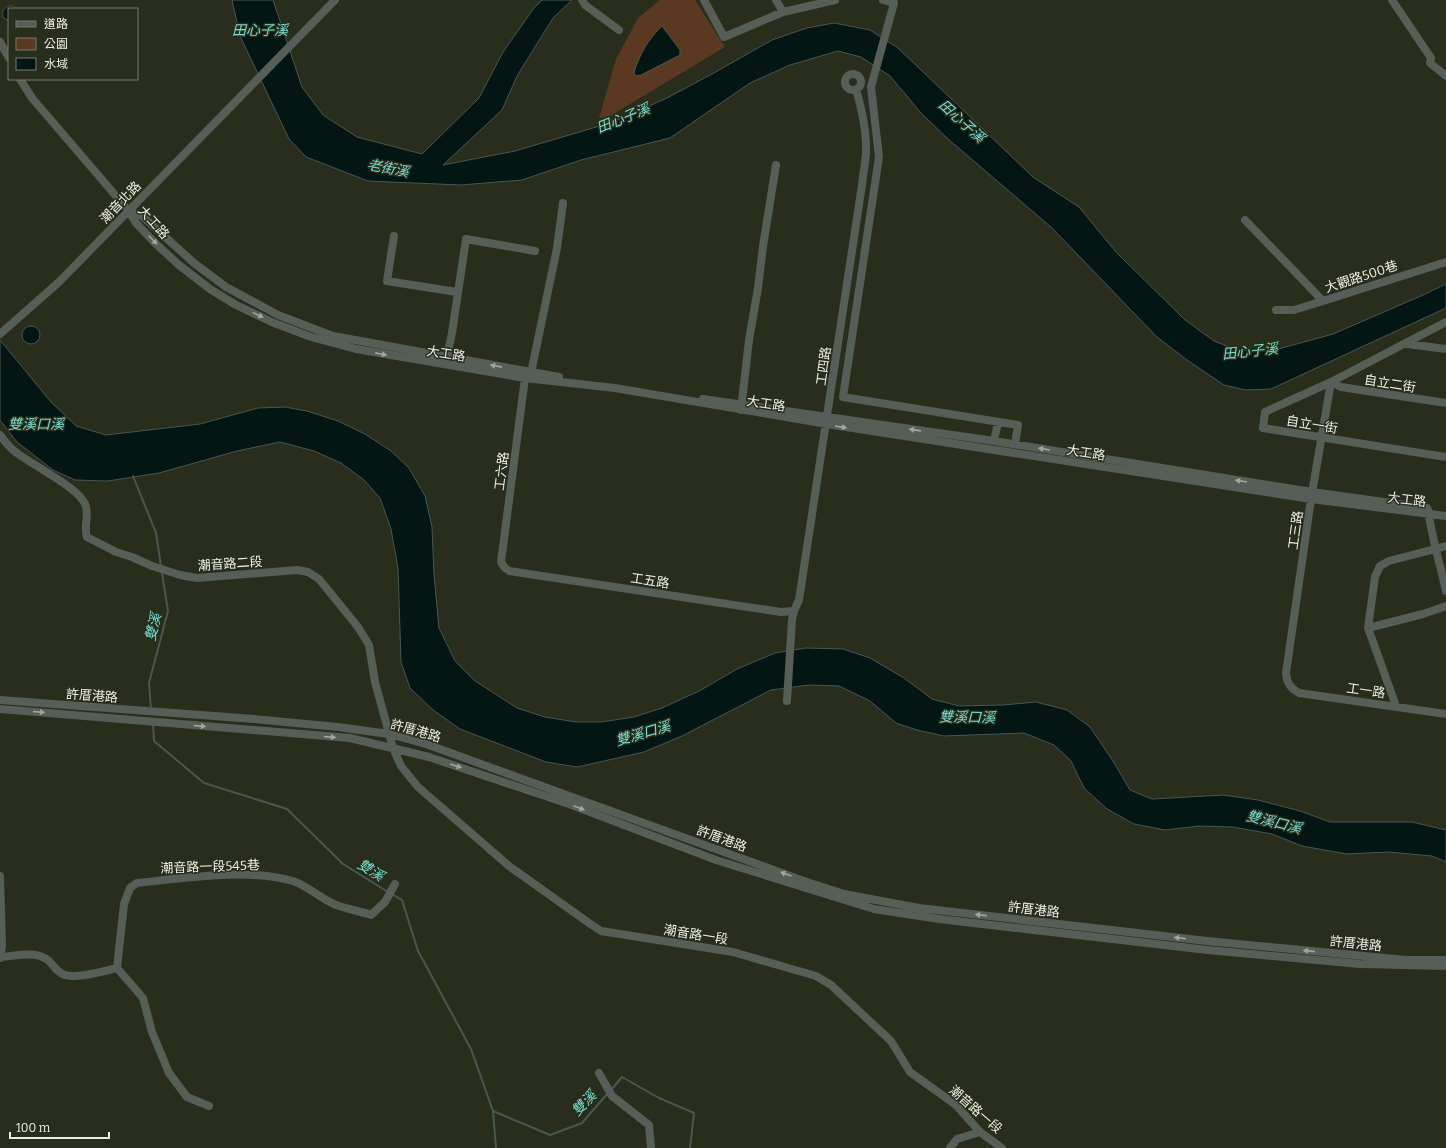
<svg xmlns="http://www.w3.org/2000/svg" width="1446" height="1148" font-family="Bitter,'Noto Sans TC',serif">
<rect width="100%" height="100%" fill="#292d1c"/>
<path fill="#5a3821" d="M660,0H695L725,47L610,116L599,118L616,59L638,18Z"/>
<path fill="#031614" stroke="#495753" d="M232,0H273L302,87L323,115L357,137L422,154L479,98L503,52L534,8L542,0H572L553,18L517,76L502,110L443,165L515,151L613,122L667,98L712,74L772,40L807,28L834,23L870,30L898,48L1033,177L1079,207L1116,252L1184,319L1214,341L1237,350L1271,351L1333,334L1423,295L1446,284V308L1271,389L1246,390L1224,385L1187,360L1157,337L1052,228L948,139L921,113L890,76L861,57L838,51L790,65L750,83L670,138L581,160L522,180L461,185L368,181L306,157L289,139L240,36Z
M8,6H13L16,9H9V21L4,18C1,13 3,9 8,6Z
M662,26L680,50V55L641,75L636,76L634,73C639,55 649,38 662,26Z
M22 335a9 9 0 1 1 18 0a9 9 0 1 1-18 0Z
M0,340L51,402L76,426L106,435L200,424L258,408L285,407L307,411L338,421L365,434L391,451L409,468L425,496L432,527L434,575L439,628L455,661L475,681L517,708L545,717L576,722H601L634,717L662,708L701,690L737,669L775,653L806,648L843,649L870,658L904,678L932,699L959,706L1003,705L1036,702L1067,710L1090,727L1113,761L1130,790L1152,799L1223,795L1258,800L1300,811L1330,822H1412L1446,830V862L1432,856L1389,852L1347,854L1302,846L1272,834L1233,827L1199,826L1165,830L1134,824L1107,809L1084,788L1071,761L1054,745L1024,733L944,736L917,730L896,723L870,701L839,686L809,685L771,690L682,736L644,752L577,767L546,762L460,729L433,710L410,688L401,662L398,568L391,529L380,498L364,480L341,463L314,451L280,442L237,451L159,473L108,481L75,480L53,470L17,442L0,420Z"/>
<g fill="none" stroke-linecap="round" stroke-linejoin="round">
<path stroke="#495753" stroke-width="2" d="M133,476L156,533L161,566
M151,709L149,683L168,611L162,573
M153,724L154,741L204,783L287,809L343,864L388,892
M392,894L402,900L418,951L471,1049L493,1111L550,1135L582,1123L608,1093
M611,1090L622,1077L659,1098L694,1113L690,1148
M493,1111L496,1148"/>
<path stroke="#565e58" stroke-width="8" d="M582,0L585,5L619,30
M704,0L724,37L783,12L835,0
M776,0L783,12
M883,0L894,3L871,87L879,157L843,397L1018,425L1015,444
M1392,0L1431,58L1430,63L1446,76
M0,42L9,58
M845 82a8 8 0 1 1 16 0a8 8 0 1 1-16 0Z
M20,79L32,98L128,210L136,223L155,243L179,265L210,289L236,305L274,323L311,337L356,349L525,378L615,388L827,424L1311,499L1446,516
M128,211L142,216L194,263L226,287L278,315L333,336L559,377
M1245,220L1323,301L1446,262
M394,236L387,281L457,292
M1276,310H1294L1323,301
M1446,322L1331,382L1265,412L1263,428L1446,457
M0,334L59,282L335,0
M1407,344L1446,349
M446,361L452,333L466,239L535,251
M531,373L557,248L563,203
M525,378L501,562L504,567L509,571L781,612L794,611
M1331,382L1311,499L1286,673C1287,683 1290,688 1299,693L1446,714
M1331,382L1341,387L1446,403
M703,399L994,441L1312,492L1427,508
M741,410L749,340L758,288L763,246L776,165
M0,435C5,441 10,449 17,453C32,465 79,488 85,504C90,515 83,527 87,537L116,552L132,557L152,566L180,575L197,578L297,570L308,572L319,579L358,627L369,645L375,682L393,748L401,766L418,787L509,866L589,923L601,931L733,952L816,976L831,985L891,1041L910,1072L956,1105L980,1132L1002,1148
M994,441L998,422
M1428,510C1432,538 1440,564 1446,591
M1368,628L1423,614L1446,606
M0,700L254,719L338,727L389,734L426,744L804,881L844,894L919,908L1207,941L1406,960H1446
M787,701L792,620L794,611L799,600L862,185C863,175 865,164 866,154C867,132 862,110 856,89
M1396,706L1368,628L1375,577L1380,566L1389,561L1446,546
M0,709L350,738L429,757L569,804L716,860L874,909L939,919L1208,950L1360,964L1446,966
M0,876L2,946L0,958
M1,957C16,956 36,950 49,961C54,966 57,973 65,975C78,979 103,971 117,968
M117,968L124,904L130,888L137,883C184,878 247,868 293,881C308,886 321,899 336,905C347,909 360,911 371,915L385,902L395,884
M117,968L143,998L152,1032L169,1073L187,1097L209,1106
M599,1073L612,1096L649,1125L651,1148
M950,1148L957,1139L980,1132"/>
</g>
<defs><path id="oneway-solid" d="M-6-.8H1V-3.2L6.5 0L1 3.2V.8H-6Z"/></defs>
<g fill="#a2a79e">
<use href="#oneway-solid" transform="translate(153 240) rotate(45)"/>
<use href="#oneway-solid" transform="translate(258 315) rotate(26)"/>
<use href="#oneway-solid" transform="translate(381 354) rotate(11)"/>
<use href="#oneway-solid" transform="translate(496 366) rotate(-169)"/>
<use href="#oneway-solid" transform="translate(841 427) rotate(9)"/>
<use href="#oneway-solid" transform="translate(915 430) rotate(-172)"/>
<use href="#oneway-solid" transform="translate(1044 449) rotate(-171)"/>
<use href="#oneway-solid" transform="translate(1241 481) rotate(-171)"/>
<use href="#oneway-solid" transform="translate(39 712) rotate(5)"/>
<use href="#oneway-solid" transform="translate(200 726) rotate(5)"/>
<use href="#oneway-solid" transform="translate(330 737) rotate(5)"/>
<use href="#oneway-solid" transform="translate(456 766) rotate(19)"/>
<use href="#oneway-solid" transform="translate(579 808) rotate(21)"/>
<use href="#oneway-solid" transform="translate(786 874) rotate(-160)"/>
<use href="#oneway-solid" transform="translate(981 915) rotate(-173)"/>
<use href="#oneway-solid" transform="translate(1180 938) rotate(-174)"/>
<use href="#oneway-solid" transform="translate(1309 951) rotate(-174)"/>
</g>
<g text-anchor="middle" stroke-width="3" stroke-linejoin="round" paint-order="stroke">
<g font-size="13" fill="#edf0e5" stroke="#292d1c">
<text transform="translate(120 202) rotate(-46)" y="5">潮音北路</text>
<text transform="translate(154 222) rotate(48)" y="5">大工路</text>
<text transform="translate(1361 276) rotate(-18)" y="5">大觀路500巷</text>
<text transform="translate(446 353) rotate(9)" y="5">大工路</text>
<text transform="translate(823 366) rotate(-82)" y="5">工四路</text>
<text transform="translate(1390 383) rotate(9)" y="5">自立二街</text>
<text transform="translate(766 403) rotate(9)" y="5">大工路</text>
<text transform="translate(1312 424) rotate(9)" y="5">自立一街</text>
<text transform="translate(1086 452) rotate(9)" y="5">大工路</text>
<text transform="translate(501 471) rotate(-83)" y="5">工六路</text>
<text transform="translate(1407 499) rotate(7)" y="5">大工路</text>
<text transform="translate(1295 530) rotate(-82)" y="5">工三路</text>
<text transform="translate(230 563) rotate(-4)" y="5">潮音路二段</text>
<text transform="translate(650 580) rotate(9)" y="5">工五路</text>
<text transform="translate(1366 690) rotate(8)" y="5">工一路</text>
<text transform="translate(92 695) rotate(4)" y="5">許厝港路</text>
<text transform="translate(416 730) rotate(16)" y="5">許厝港路</text>
<text transform="translate(722 838) rotate(20)" y="5">許厝港路</text>
<text transform="translate(210 866) rotate(-2)" y="5">潮音路一段545巷</text>
<text transform="translate(1034 909) rotate(7)" y="5">許厝港路</text>
<text transform="translate(696 934) rotate(9)" y="5">潮音路一段</text>
<text transform="translate(1356 943) rotate(6)" y="5">許厝港路</text>
<text transform="translate(976 1109) rotate(41)" y="5">潮音路一段</text>
</g>
<g font-size="14" font-style="italic" fill="#76ddcf" stroke="#292d1c">
<text x="260" y="35">田心子溪</text>
<text transform="translate(623 118) rotate(-22)" y="5">田心子溪</text>
<text transform="translate(962 121) rotate(42)" y="5">田心子溪</text>
<text transform="translate(388 168) rotate(11)" y="5">老街溪</text>
<text transform="translate(1250 351) rotate(-6)" y="5">田心子溪</text>
<text x="36" y="429">雙溪口溪</text>
<text transform="translate(153 627) rotate(-76)" y="5">雙溪</text>
<text transform="translate(967 717) rotate(1)" y="5">雙溪口溪</text>
<text transform="translate(643 733) rotate(-16)" y="5">雙溪口溪</text>
<text transform="translate(1274 822) rotate(14)" y="5">雙溪口溪</text>
<text transform="translate(371 870) rotate(32)" y="5">雙溪</text>
<text transform="translate(584 1103) rotate(-46)" y="5">雙溪</text>
</g>
</g>
<rect x="8" y="8" width="130" height="72" fill="#292d1c" stroke="#777b6c"/>
<rect x="16" y="21" width="20" height="6" fill="#565e58" stroke="#777b6c"/>
<text x="44" y="28" font-size="12" fill="#edf0e5">道路</text>
<rect x="16" y="38" width="20" height="12" fill="#5a3821" stroke="#777b6c"/>
<text x="44" y="48" font-size="12" fill="#edf0e5">公園</text>
<rect x="16" y="58" width="20" height="12" fill="#031614" stroke="#777b6c"/>
<text x="44" y="68" font-size="12" fill="#edf0e5">水域</text>
<path d="M10 1132v6h99v-6" fill="none" stroke="#edf0e5" stroke-width="2"/>
<text x="16" y="1132" font-size="12" fill="#edf0e5" stroke="#292d1c" stroke-width="3" paint-order="stroke">100 m</text>
</svg>
